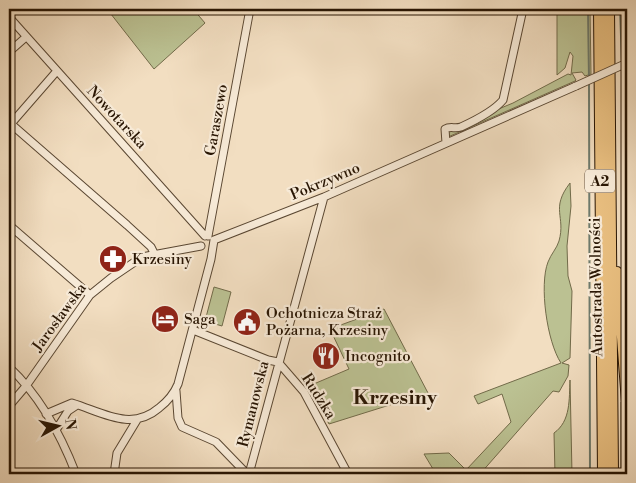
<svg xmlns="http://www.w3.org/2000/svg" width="636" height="483" font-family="'Libre Bodoni',serif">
<rect width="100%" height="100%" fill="#f2dec1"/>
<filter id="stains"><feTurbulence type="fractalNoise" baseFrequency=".004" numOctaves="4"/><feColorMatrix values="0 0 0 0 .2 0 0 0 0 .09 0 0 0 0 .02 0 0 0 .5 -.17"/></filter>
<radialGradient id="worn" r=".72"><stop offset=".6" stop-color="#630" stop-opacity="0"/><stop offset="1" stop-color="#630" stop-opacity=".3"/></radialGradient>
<path fill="#bbc192" stroke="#726b4a" d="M107,9H193L205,23L154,69Z
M557,9H590L591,74L585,76L582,72L572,73L576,80L575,81L448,137L446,131L513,103L568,74L571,75L573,56L570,52L565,68L557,75Z
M621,9H627V48L622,60Z
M570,183L571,206L567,246L568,276L572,291L570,358L562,363L569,365L568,376L559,392L553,391L480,474H436L424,454L449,453L466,470L511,422L502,394L478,404L474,396L561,363C547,342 539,285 548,262C551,254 557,248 559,241C566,216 550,209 570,183Z
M214,287L231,292L222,326L205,321Z
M384,309L428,393L329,424L309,386L349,369L330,329Z
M570,380L572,474H555L554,433C571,421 569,399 570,380Z
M624,401L626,474H621V402Z"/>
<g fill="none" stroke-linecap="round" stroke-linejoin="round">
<path stroke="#6d796b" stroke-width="2" d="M588,9L589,79
M620,9L622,63
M622,68L624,286L627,338
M589,84L590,474
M623,409V443"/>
<defs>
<path id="minor" d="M9,17L205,236
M9,52L26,37
M11,124L127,225L151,247L154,253
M9,126L56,72
M446,143L445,129C450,126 455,129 461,127C474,121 494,111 503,100L523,9
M9,225L90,295
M208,236L250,9
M214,240L324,197L576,86
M193,330L268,360L278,362L304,392L348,474
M9,367C40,396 61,435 76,474
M176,391L178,418L182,427L216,442L247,474
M9,406L26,386L90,295L111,278L142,257L201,246
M46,414L72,403C102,412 131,432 159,408C168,401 174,394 178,384L211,259L214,240
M56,430L68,411L77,405
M114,474L117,453L137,420
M249,474L324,197"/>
<path id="highway" d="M599,9L603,474
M609,9L613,474
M617,272L627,402"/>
</defs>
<use href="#minor" stroke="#5a4732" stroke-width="9"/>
<use href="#highway" stroke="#281503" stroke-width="12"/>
<use href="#minor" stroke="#f7ead7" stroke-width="7"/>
<use href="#highway" stroke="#e9bf80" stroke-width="10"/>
<defs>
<path id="minor-bridge" d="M576,86L627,63"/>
</defs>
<use href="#minor-bridge" stroke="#5a4732" stroke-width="9" stroke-linecap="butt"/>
<use href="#minor-bridge" stroke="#f7ead7" stroke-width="7"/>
</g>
<defs>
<symbol id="pharmacy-disc" viewBox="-11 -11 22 22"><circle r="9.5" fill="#8f2418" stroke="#f7ead7"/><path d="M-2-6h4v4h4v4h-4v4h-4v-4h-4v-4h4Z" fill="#fff"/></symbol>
<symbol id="hotel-disc" viewBox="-11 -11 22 22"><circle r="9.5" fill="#8f2418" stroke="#f7ead7"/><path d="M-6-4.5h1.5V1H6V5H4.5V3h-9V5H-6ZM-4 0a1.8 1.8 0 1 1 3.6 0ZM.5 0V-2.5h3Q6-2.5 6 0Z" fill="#fff"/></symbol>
<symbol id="civic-disc" viewBox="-11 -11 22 22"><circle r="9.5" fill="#8f2418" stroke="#f7ead7"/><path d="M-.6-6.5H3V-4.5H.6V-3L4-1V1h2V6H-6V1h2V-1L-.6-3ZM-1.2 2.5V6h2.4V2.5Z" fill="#fff"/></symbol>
<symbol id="restaurant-disc" viewBox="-11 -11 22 22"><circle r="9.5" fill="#8f2418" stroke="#f7ead7"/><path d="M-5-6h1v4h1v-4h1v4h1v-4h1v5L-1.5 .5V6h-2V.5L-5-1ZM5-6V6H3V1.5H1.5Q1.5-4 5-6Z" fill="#fff"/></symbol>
</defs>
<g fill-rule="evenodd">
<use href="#pharmacy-disc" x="97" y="243" width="32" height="32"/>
<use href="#hotel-disc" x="149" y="303" width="32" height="32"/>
<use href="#civic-disc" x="231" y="306" width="32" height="32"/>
<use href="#restaurant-disc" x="310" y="340" width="32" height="32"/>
</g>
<g text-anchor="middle" stroke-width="4.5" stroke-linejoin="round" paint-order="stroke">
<rect fill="#f7ead7" stroke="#665543" stroke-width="1" x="585" y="169.5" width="30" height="23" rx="4"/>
<g font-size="14" font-weight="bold" fill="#281503">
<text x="600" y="186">A2</text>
</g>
<g font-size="15" fill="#281503" stroke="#f7ead7">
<text transform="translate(117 117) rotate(47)" y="5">Nowotarska</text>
<text transform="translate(216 120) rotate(-80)" y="5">Garaszewo</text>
<text transform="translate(325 181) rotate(-23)" y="5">Pokrzywno</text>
<text transform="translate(596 287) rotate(-91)" y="5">Autostrada Wolności</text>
<text transform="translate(59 317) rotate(-54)" y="5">Jarosławska</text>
<text transform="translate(319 396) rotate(58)" y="5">Rudzka</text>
<text transform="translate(253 404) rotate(-76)" y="5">Rymanowska</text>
</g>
<g font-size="15" fill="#281503" stroke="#f7ead7" text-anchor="start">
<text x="132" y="264">Krzesiny</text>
<text x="266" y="318">Ochotnicza Straż<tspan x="266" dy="17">Pożarna, Krzesiny</tspan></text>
<text x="184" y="324">Saga</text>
<text x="345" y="361">Incognito</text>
</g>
<g font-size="20" font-weight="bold" fill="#281503" stroke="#f7ead7">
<text x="395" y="404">Krzesiny</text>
</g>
</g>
<rect width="636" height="483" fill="none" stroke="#f2dec1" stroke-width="30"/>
<rect x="10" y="10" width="616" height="463" fill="none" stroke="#281503" stroke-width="2.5"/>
<rect x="15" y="15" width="606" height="453" fill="none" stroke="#281503"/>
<g transform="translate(58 426) rotate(82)" stroke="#f7ead7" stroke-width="4" paint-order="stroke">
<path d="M0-4L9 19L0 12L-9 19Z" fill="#281503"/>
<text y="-8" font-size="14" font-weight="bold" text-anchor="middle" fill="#281503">N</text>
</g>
<rect width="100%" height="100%" filter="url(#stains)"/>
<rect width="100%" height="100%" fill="url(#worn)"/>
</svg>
